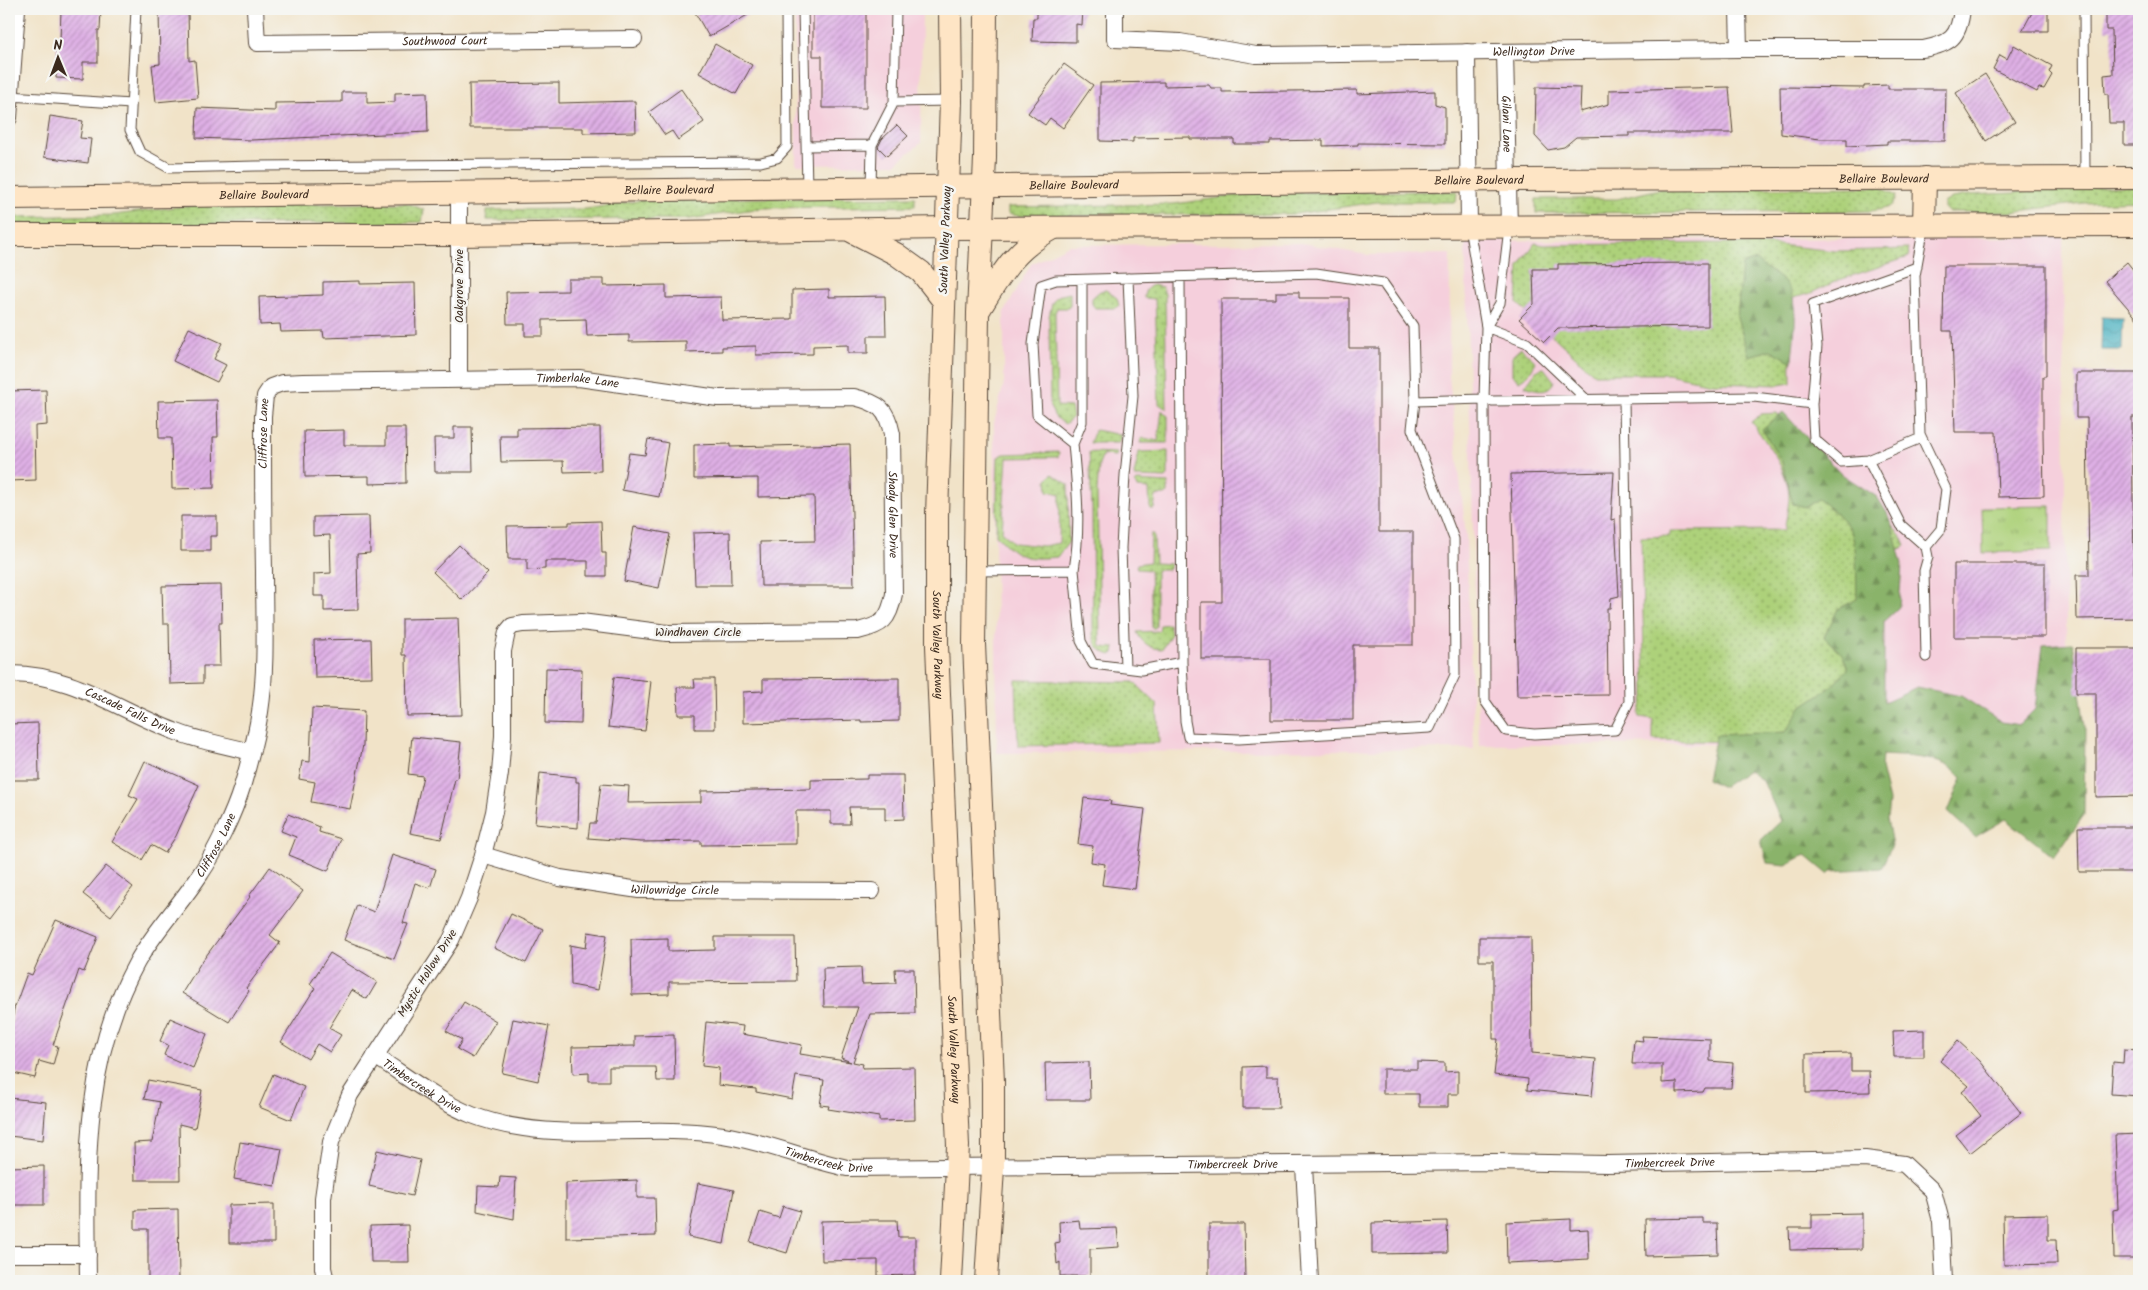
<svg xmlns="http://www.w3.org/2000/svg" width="2148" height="1290" font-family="Kalam,sans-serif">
<defs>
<pattern id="grass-dots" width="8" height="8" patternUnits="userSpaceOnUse" patternTransform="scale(1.25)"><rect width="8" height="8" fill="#add17a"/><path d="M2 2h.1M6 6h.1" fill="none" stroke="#8eaa63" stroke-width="1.8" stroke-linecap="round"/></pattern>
<pattern id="forest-firs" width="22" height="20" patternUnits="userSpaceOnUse" patternTransform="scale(1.25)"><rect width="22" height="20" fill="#8ab36a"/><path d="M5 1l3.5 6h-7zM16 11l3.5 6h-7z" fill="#729257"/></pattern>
<pattern id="park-tufts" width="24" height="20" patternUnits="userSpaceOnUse" patternTransform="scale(1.25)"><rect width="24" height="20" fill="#add17a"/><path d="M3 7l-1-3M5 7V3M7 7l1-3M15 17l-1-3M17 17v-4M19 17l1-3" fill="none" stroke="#8eaa63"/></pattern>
<pattern id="water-waves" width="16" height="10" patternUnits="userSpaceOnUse" patternTransform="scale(1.25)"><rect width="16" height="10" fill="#40adbe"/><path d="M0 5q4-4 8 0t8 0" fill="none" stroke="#378d9a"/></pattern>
<pattern id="building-hatch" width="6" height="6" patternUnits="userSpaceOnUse" patternTransform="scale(1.25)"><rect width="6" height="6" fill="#dfb0e6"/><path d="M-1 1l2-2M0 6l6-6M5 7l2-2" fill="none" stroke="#b68fba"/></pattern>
</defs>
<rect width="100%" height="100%" fill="#f6f6f2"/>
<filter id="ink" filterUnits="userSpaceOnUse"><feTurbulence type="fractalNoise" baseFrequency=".02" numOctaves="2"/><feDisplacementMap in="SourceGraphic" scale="10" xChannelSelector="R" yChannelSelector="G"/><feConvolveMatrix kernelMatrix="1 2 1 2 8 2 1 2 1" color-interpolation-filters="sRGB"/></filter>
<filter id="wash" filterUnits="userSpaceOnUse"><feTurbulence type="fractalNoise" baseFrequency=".0096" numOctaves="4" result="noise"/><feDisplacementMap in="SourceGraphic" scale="20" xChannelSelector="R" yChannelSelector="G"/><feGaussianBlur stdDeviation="1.12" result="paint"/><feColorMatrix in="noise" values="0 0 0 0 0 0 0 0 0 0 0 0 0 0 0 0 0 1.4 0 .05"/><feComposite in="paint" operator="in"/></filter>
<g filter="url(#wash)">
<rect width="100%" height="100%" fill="#f1e3c8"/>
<path fill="#f5cfdc" d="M795,9H922L921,143L895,164L796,165Z
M2063,237L2067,743L1479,745L1465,241Z
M1302,243L1367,255L1450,254L1449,376L1466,536L1474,749L997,753L994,423L1004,383V313L1031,264L1069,245Z"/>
<path fill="url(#grass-dots)" stroke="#747e4c" d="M2139,186V201L2084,203L2010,212H1948L1944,208V203L1952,198L1969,195L2015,193L2038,188Z
M1880,187L1896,196C1894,209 1883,209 1871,211L1536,213V199H1617L1660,189Z
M1457,191L1456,202H1377L1295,214L1019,216L1008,214V207L1174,204L1256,193Z
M915,197V206L761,208L690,219L487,220V210L587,209L649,199Z
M407,203L424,210L422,222L139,225L9,224V217L114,215L185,206Z
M1535,243L1544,245L1729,243L1779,245L1836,251L1908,249L1909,257L1839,280L1811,293L1790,299L1791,383L1779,385L1712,383L1668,374H1594L1517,303L1519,266Z
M1153,285L1162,287L1165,294L1167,409L1159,404L1155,299L1144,298C1144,290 1147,288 1153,285Z
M1106,290L1117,298L1119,306L1116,308H1095L1092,304V298L1100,291Z
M1070,293V306L1068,308H1057L1055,313L1057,406L1071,407L1073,417L1065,424L1055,417L1050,407L1049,317L1052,303L1057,296Z
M1521,348L1536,362L1528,375L1519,381L1512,375V356Z
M1544,368L1554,381C1549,394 1536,390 1525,386L1537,370Z
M1162,410L1168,416V443H1140L1141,439L1144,438L1158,441Z
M1777,413L1820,463L1861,490L1902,537L1906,546L1893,552L1888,563L1877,714L1737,742L1653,740V719L1640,717L1639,714L1645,693L1641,537L1670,536V531L1784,530C1786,520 1788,509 1789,499C1789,470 1767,443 1751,422L1761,414Z
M1095,430L1121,435L1119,443H1090Z
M1168,451V476L1166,478L1135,477L1134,475L1139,452Z
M1059,452L1058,457L1007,458L1002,532L1014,543L1043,546L1059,543L1060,494L1048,491L1047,479L1052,474L1068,484L1069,542L1057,557C1025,560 1018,558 996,535L998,457L1004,454Z
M1089,452L1117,453L1116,456L1103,455L1099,465L1097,491L1100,638L1101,647L1115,648L1114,653L1111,655C1099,651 1096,647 1093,635L1092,508Z
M1137,481L1168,483V493L1165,495L1156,496L1154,509H1150L1149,489L1137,488L1135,483Z
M1151,534H1154L1155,563L1171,564L1168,570H1156V627L1154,628H1152L1150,570L1138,569L1136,567L1137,564L1150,562Z
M1169,624L1171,634L1162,649C1150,649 1141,642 1137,632L1159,631L1160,625Z
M1016,680L1134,682L1157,704L1159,743L1018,746Z"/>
<path fill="url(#forest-firs)" stroke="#626e44" d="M1756,260C1764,269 1776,274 1784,282C1802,298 1793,340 1792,362L1771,350L1749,356L1737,318L1742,265Z
M1783,412L1840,473L1877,497L1890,518L1902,564L1899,607L1884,621V702L1917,687L1961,696L2002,722L2019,725L2035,709L2043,645L2073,643L2085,727L2084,815L2054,857L2006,819L1975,837L1948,812L1962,778C1945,755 1908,757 1882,755L1881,768L1889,801L1887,819L1892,845L1881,868L1831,871L1828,874L1805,855L1786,865L1767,863L1761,840L1781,821L1763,781L1748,770L1723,787L1707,779L1716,735L1786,732L1801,707L1831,687L1848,669L1842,654L1824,637L1838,609L1857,599C1856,581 1858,547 1851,532C1847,521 1828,506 1818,499L1806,507L1793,504L1782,462L1762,429Z"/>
<path fill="url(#park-tufts)" stroke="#747e4c" d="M2051,506V551L1983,553L1982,507Z"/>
<path fill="url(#water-waves)" stroke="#3e6c6e" d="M2102,317L2123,318L2122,350H2101Z"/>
<g id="blocks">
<path fill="url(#building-hatch)" d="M61,9H101L100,30H98V62H83V79L56,78L57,41H60Z
M159,9H188L189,61L195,60L198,98L156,102L152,65L160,64Z
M693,9H758L709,37Z
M813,9H866V108H822V56H813Z
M1037,9H1083L1082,25L1076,24V42L1032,41L1033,18H1037Z
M2034,9H2048V31H2022Z
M2106,9H2139V145H2124V123H2109L2108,94H2105L2104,75L2113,74L2112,30H2106Z
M715,44L752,65L736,94L699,73Z
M2014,45L2052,66L2049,72L2052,75L2044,89L2039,88L2037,92L1993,69L2000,55L2007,59Z
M1064,64L1093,85L1063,128L1050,118L1045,125L1028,113Z
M1985,74L2015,122L1986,141L1956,93Z
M1164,82V86L1209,85L1211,88H1222V92L1357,90V94L1435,91V104L1445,107V144L1358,143V145L1323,146V140L1270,141V144H1234V139H1190V137L1133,138V142L1100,141V83Z
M559,83V103L635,101L636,132L583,133V128H470L469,84Z
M1888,85V89H1946L1945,141H1887V144L1847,146V139H1820L1781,134L1780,87L1864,88V86Z
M1536,87L1581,88L1580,112L1609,104V90L1729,87L1733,133H1629V136L1576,137L1564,147L1548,150L1535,136Z
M681,89L704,122L678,140L672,131L665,135L649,112Z
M342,92H367V103L395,102V93L427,92L428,132L251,140L196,138L197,108L275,111V103L342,102Z
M50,116L83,121L80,138L91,139L88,163L44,157Z
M897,125L908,136L887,156L878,147L882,139Z
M2127,262L2139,277V321L2105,281Z
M1708,263V326L1558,328L1544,342L1519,319L1534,304L1533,269H1558V264Z
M1944,266H2046V376H2043V432L2044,496L1998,497L1996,432H1955L1952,331H1943Z
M568,279H604V286L666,285V298L721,297L722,320L792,319V290L829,289V297L885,296L886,336H868V353H848V345L813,346V354L756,355V346L722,347V351L686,352V341L629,342V335L587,336L586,319L543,320V336H525V324H507L506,292L568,291Z
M360,281V284L415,283L416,335L324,338L323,331L281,332L280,324L260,325L259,297L323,295V282Z
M1276,292H1299V298H1349V348H1379V532H1413V645H1353V720H1271V659H1201V602H1222L1221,299H1276Z
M189,328L222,343L214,359L226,365L217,382L173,361Z
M2076,373H2139V417H2132L2134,574H2139V618L2077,619L2076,575H2089L2087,418H2076Z
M46,390L47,425L35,426L36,480L9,481V391Z
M217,400L218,437H213L214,488L172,489L171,438H159L158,401Z
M454,427H472L473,472H435L434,438H454Z
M600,427L601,471L564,472L563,461L501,462L500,436H517V428Z
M386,428H405L406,483L369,484V476L305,477L304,431L344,430V445H386Z
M648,439L668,443L659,497L622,490L629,453L645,455Z
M730,444V447L850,444L854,586H761L760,542L815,541L814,496L758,497V478L694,479V445Z
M1614,472L1611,520L1615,519L1619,596L1611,598L1610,608H1607L1608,695L1517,696L1511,474Z
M181,516H217V536H210V551H181Z
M369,516L370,553L357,554L358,610L324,611V596H314V574L331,573L330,535L313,536V517Z
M601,521L602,553H606V576H588V561H545V569L527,570V559H508L507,526L569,525V522Z
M634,527L670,534L659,588L624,581Z
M730,532L731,585H695L693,533Z
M459,545L488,573L462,600L433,572Z
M1954,564H2045V637H1954Z
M221,585L222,623H219L220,666H203V683L170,684L169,624H163L162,586Z
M458,618L462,715L407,716L406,655H402V619Z
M371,639L372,677L315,678L314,640Z
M2076,648H2139V796L2096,797V693H2076Z
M546,668L582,669L581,724L545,723Z
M614,677L651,681L645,731L608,727Z
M899,678V721L861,722V720L743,723V692L763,691V679Z
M694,679H714L715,729H695V715H678L677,687H695Z
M312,708L364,711L363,745L350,809L311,802L315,782L299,779L302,761L310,762Z
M38,723L39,780H9V724Z
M412,737L461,742L457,779H455L441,839L410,833L423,776L408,774Z
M145,761L199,785L176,836L165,853L151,845L142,860L112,842L138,799L129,795Z
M540,773L576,777V782H579L578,828L535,824Z
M867,775H903L904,819L885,820V807H849L850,824H831V811H796V844L701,845V841L641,842L588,838L590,823H596L601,784L629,786L628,803L701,802V791L811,789V780L867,779Z
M1084,798L1111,801L1110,805L1145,809L1135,889L1102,885L1105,864L1091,862L1093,846L1078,844Z
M288,814L320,827L319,832L341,839L328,871L289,855L296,837L281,831Z
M2078,827H2139V872H2079Z
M392,855L436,869L430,888L415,883L403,923L408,924L394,959L344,940L357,905L374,912Z
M106,866L133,887L111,916L83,894Z
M270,867L303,891L270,935L280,943L246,988L249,991L229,1022L182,993L200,964L250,897L249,896Z
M511,914L543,929L526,963L494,948Z
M56,920L98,937L84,972L79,970L53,1045L58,1046L53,1065L39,1061L35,1078L9,1072V1037L14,1009L27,973L32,975Z
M588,932L607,935L598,990L571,985L570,945L586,948Z
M715,937H795L796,981L669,982V994L632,995L631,939L668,938V951L715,950Z
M1479,937H1531L1532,1053L1596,1059L1592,1096L1527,1090L1528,1079L1494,1075L1498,1039H1493V961H1479Z
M330,953L377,982L367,999L352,990L329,1028L341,1035L330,1052L317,1044L308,1059L281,1042L315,988L310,984Z
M861,967L862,984L896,983L895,969H914L915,1013L870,1014L853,1062L863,1064L862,1068L914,1067L915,1120L879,1121V1117L828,1109L829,1106L820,1105L824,1080L796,1076L792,1099L756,1092V1089L718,1085L719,1068L702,1066L706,1022L743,1026L742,1034L802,1045L800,1054L851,1062L841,1058L858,1007H824L823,968Z
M464,1002L496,1021L473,1058L457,1049L462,1040L446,1031Z
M170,1018L207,1034L193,1068L164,1055L168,1045L160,1041Z
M513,1019L549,1026L538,1081L502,1073Z
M1924,1030V1057H1894L1893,1031Z
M674,1035L675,1081H657L656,1067H609V1081H589V1073L573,1074L572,1047L635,1046V1036Z
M1642,1036L1710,1039V1061L1733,1063L1731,1088H1705L1703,1092L1677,1093V1082L1662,1083V1064H1632L1634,1040L1643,1041Z
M1958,1041L1980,1061L2021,1113L1970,1153L1956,1135L1981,1116L1962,1092L1969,1086L1940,1061Z
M2124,1049L2139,1050V1096L2111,1094L2113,1062L2123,1063Z
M1851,1053V1071H1869L1870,1092L1806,1093V1054Z
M1089,1062L1090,1100H1046L1045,1063Z
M1417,1062L1445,1063V1072L1458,1071V1094H1448V1107H1419V1094H1383V1069H1417Z
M1266,1066V1077H1278L1279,1108H1243V1067Z
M273,1074L304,1087L291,1120L259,1107Z
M148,1080L202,1090L195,1128L179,1124L180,1180H135L134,1143L152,1142L160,1102L144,1099Z
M9,1098L46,1102L43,1140L9,1136Z
M2139,1134V1258H2114L2113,1210L2118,1209L2115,1135Z
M240,1142L282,1149L275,1186L234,1179Z
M377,1150L420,1160L412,1196L369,1186Z
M44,1166V1205H9V1167Z
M500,1177L516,1178L514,1219L477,1211L478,1186L499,1187Z
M637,1180V1198H655L656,1236L566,1238V1183Z
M698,1183L734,1190L724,1244L688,1237Z
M274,1204V1243H229V1205Z
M783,1206L800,1211L787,1253L750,1242L760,1212L779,1218Z
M178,1209L179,1281H148V1229H135V1210Z
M1862,1213V1249L1790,1250L1789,1228H1812V1214Z
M2048,1214V1240H2056L2057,1264L2004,1265L2003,1215Z
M1703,1218V1223H1717L1718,1254L1646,1256L1645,1219Z
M1571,1219V1230L1588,1229L1589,1259L1507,1263L1506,1222Z
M864,1220H897L898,1237H915V1275L878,1276V1260L822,1261L821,1221Z
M1079,1220L1080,1229L1117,1228L1119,1247L1090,1249V1276H1060V1262L1057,1264L1055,1243L1060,1242L1059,1222Z
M1447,1221L1448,1253L1372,1254V1223Z
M1209,1224H1244L1245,1281H1209Z
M408,1225L409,1262H371L370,1226Z"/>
</g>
</g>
<g filter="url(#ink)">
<use href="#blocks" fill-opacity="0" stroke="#564638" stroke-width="1"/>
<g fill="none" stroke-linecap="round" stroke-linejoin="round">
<defs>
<path id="service" d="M136,9L130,130L140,152L169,168L256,166L761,162L777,158L787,147L786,9
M803,9L807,188
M2084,9L2085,178
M10,96L131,104
M894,102L951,101
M806,146L872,145
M871,188L872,145L894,102L896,9
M1924,226L1915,276L1920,434L1946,489L1941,529L1926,547L1928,557L1924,571L1926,657
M1469,227L1486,327L1484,399L1492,401L1754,397L1812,404L1817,346L1813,304L1917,267
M1486,327L1527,343L1587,400
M1486,327L1500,303L1509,228
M1415,401L1484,399L1485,701L1506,731L1534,734L1615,730L1629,702L1624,399
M1812,404L1814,439L1841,462L1868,460L1921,438
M1073,444L1082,422V280
M1868,460L1901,525L1926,547
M1074,570L1081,641L1093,664L1141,670L1182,662
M975,571L1074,570C1081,527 1077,487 1073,444L1037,415L1033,344L1041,285L1056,280L1316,273L1383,283L1413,326L1415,401L1412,429L1454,539L1455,675L1430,728L1239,739L1188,737L1185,721L1182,662L1180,277
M1125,668L1121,548L1125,475L1133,396L1128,278"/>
<g id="minor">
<path id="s1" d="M255,9L257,43L634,39"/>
<path id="s2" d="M1115,9V39L1180,42L1256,55L1739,49H1923C1950,44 1959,38 1962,9"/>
<path d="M1738,9L1739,49"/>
<path d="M1467,52L1469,227"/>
<path id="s3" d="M1505,52L1509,228"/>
<path d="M9,118L17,9"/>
<path d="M459,379V192"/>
<path id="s4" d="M9,674C70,673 119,710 174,731C198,741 226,745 251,752"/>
<path id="s5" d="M483,855L560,878L639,890L872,891"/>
<path id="s6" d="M375,1056C406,1076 437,1101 472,1115C552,1146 640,1122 723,1135C766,1142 805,1159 847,1168L1495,1162L1608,1164L1865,1159L1904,1164L1933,1191L1941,1221L1944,1281"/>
<path d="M1304,1165L1310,1281"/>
<path d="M9,1254H88"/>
<path id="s7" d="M88,1281C87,1169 81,1064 137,962C155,930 181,904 201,873C216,851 234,813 242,787C249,763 256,737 260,712C267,666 264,618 264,571C263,520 263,468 263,416L265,396L271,387L282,383L303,382L579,378L718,398L854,397C879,403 887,409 892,434L894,594C889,620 883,625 858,631L667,633L581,622L523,624L512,626L507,632L503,651V736L500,773L494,812L483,855L469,898L451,940L350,1095L331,1142L323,1198V1268L326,1281"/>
</g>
<g id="secondary">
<path id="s8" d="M950,9L951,101L937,515V646L958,1146L951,1281"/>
<path d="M986,9L985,158L978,313L974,644L993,1082V1168L986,1281"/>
<path id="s9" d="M9,198L1508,180L2139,178"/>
<path d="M1924,226L1925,178"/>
<path d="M853,232L896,254L921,272L943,300"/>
<path d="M9,235H459L946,228L2139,225"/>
<path d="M979,310C1002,273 1014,249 1054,228"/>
</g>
</defs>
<use href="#service" stroke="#564638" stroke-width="11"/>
<use href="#minor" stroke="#564638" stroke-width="18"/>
<use href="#secondary" stroke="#564638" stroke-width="24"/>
<use href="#service" stroke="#fff" stroke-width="9"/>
<use href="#minor" stroke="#fff" stroke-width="16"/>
<use href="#secondary" stroke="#fee5c5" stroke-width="22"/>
</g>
</g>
<g text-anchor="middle" stroke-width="5" stroke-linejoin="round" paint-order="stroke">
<g font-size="12" fill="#3b2a1e" stroke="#f6f6f2">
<text dy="4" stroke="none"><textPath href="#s1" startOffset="222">Southwood Court</textPath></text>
<text dy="4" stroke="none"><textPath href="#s2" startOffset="450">Wellington Drive</textPath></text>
<text dy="4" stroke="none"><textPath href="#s3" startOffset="72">Gilani Lane</textPath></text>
<text dy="4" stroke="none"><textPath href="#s9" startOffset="1875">Bellaire Boulevard</textPath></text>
<text dy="4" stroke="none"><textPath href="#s9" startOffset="1470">Bellaire Boulevard</textPath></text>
<text dy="4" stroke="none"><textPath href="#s9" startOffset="1065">Bellaire Boulevard</textPath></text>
<text dy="4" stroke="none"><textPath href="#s9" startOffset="660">Bellaire Boulevard</textPath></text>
<text dy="4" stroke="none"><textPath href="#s9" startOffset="255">Bellaire Boulevard</textPath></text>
<text transform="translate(945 240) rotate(-88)" y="4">South Valley Parkway</text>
<text transform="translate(459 286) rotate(-90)" y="4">Oakgrove Drive</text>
<text dy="4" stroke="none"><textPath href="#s7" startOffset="1244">Timberlake Lane</textPath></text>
<text dy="4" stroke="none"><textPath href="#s7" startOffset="888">Cliffrose Lane</textPath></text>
<text dy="4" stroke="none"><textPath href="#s7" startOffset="1660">Shady Glen Drive</textPath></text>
<text x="698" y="636">Windhaven Circle</text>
<text dy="4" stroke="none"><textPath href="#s8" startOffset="636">South Valley Parkway</textPath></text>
<text dy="4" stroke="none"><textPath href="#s4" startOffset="128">Cascade Falls Drive</textPath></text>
<text dy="4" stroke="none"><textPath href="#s7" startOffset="468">Cliffrose Lane</textPath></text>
<text dy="4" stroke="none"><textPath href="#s5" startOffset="196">Willowridge Circle</textPath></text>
<text transform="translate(427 973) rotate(-58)" y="4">Mystic Hollow Drive</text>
<text dy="4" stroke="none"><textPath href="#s8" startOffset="1041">South Valley Parkway</textPath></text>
<text dy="4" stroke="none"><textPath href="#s6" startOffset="56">Timbercreek Drive</textPath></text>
<text dy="4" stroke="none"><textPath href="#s6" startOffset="476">Timbercreek Drive</textPath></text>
<text dy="4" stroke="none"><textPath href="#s6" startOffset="1318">Timbercreek Drive</textPath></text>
<text dy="4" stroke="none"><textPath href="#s6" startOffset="881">Timbercreek Drive</textPath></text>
</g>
</g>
<rect width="2148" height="1290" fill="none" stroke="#f6f6f2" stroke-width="30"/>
<g transform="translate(58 58) rotate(359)" stroke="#f6f6f2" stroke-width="4" paint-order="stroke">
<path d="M0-4L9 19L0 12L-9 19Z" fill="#3b2a1e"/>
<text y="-8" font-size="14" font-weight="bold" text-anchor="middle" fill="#3b2a1e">N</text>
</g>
</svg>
